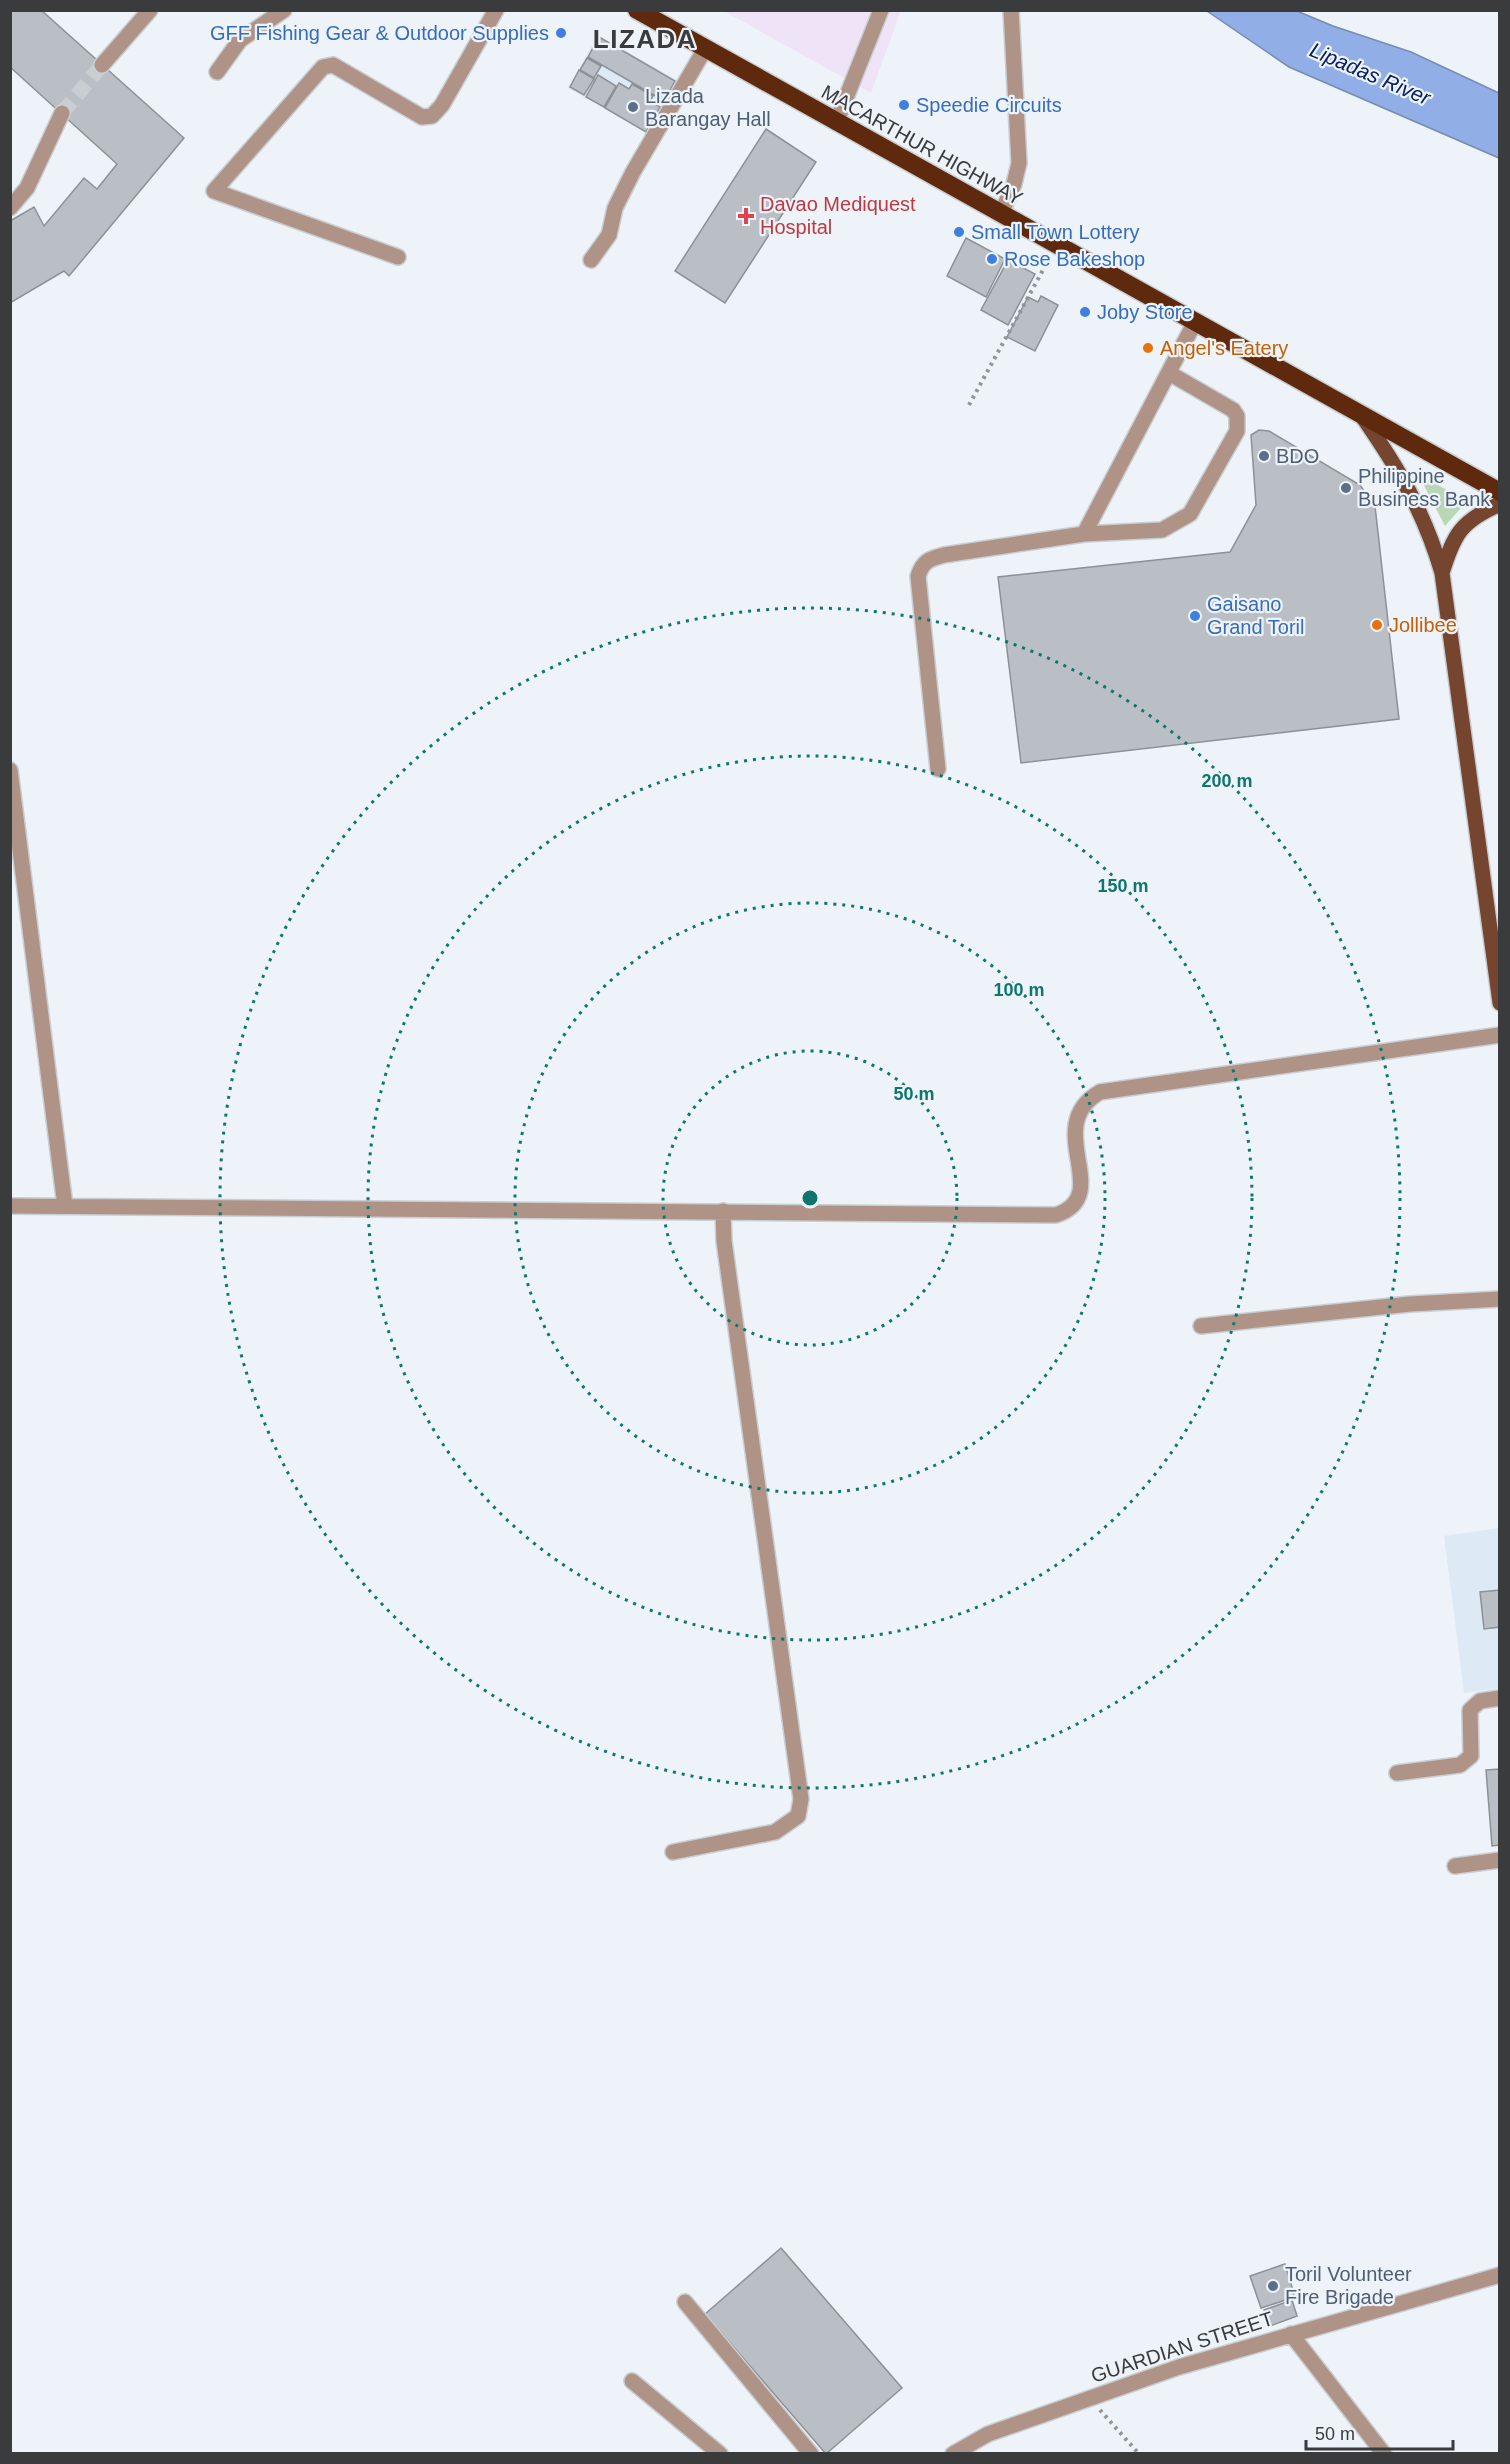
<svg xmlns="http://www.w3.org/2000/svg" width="1510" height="2464" font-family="Helvetica,sans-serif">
<rect width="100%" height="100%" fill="#edf3f8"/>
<path fill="#dde9f4" d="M598,35L677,80L647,133L568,88Z
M1499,1528V1688L1464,1693L1444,1536Z"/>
<path fill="#efe3f7" d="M901,10L871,93L724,11Z"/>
<path fill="#b8d8b5" d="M1418,474L1467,501L1445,526Z"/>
<path fill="#92aee6" stroke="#778cb3" stroke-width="1.5" d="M1207,11H1297L1333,26L1411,52L1499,93V158L1289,67Z"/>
<path fill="#b9bfc4" stroke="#8c9196" stroke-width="1.5" d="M10,10H41L184,138L69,276L64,271L10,303V221L34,207L44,226L84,178L97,189L117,164L10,67Z
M599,37L675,81L664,101L588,57Z
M587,58L601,66L594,78L580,70Z
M579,70L594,79L584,95L570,87Z
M598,75L616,86L604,107L586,97Z
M619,83L629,89L632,84L653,96L650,101L660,107L646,132L605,108Z
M766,129L816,162L725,303L675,271Z
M966,238L1005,259L986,297L947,276Z
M1008,260L1035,274L1008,325L981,310Z
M1041,296L1058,305L1035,351L1007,337L1028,297L1038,302Z
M1259,430L1269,431L1360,485L1375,506L1399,719L1021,763L998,577L1230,552L1256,505L1251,435Z
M1500,1590V1627L1484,1629L1480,1592Z
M1500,1769V1845L1492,1846L1486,1770Z
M781,2248L902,2388L826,2454L705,2314Z
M1285,2264L1295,2297L1261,2308L1250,2276Z
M1292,2300L1297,2316L1270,2326L1264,2310Z"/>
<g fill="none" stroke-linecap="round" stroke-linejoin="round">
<path stroke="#c9ced3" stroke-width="15" stroke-dasharray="15 8" stroke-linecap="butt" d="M62,113L102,65"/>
<defs>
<path id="minor" d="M102,65L150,10
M217,72L240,40L284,10
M836,123L881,10
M10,208L27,188L62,113
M1001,214L1014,184L1019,163L1011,10
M398,257L214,191L323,67L333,65L422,117L432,116L442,105L496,10
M591,260L609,235L615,208L633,172L705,49
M1084,534L1195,322
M938,769L918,576C923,561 929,559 944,555L1084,534L1162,530L1190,514L1237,431V416L1233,410L1169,373
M10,770L65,1206
M10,1206L1056,1215C1116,1195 1040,1127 1100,1092L1500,1035
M1201,1326L1410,1304L1500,1299
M1397,1773L1460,1765L1471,1756L1470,1710L1480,1701L1500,1698
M673,1852L775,1832L798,1816L801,1799L724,1241L723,1211
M1455,1866L1500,1860
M685,2302L811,2454
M1291,2334L1384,2454
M632,2381L720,2454
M953,2454L988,2434L1179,2367L1500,2275"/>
<path id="major" d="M1362,416C1398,468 1424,511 1442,573L1500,1003
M1442,573C1454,534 1461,521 1500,504"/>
<path id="highway" d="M637,10L1500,492"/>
</defs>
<use href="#minor" stroke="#c9ced3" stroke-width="18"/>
<use href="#major" stroke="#c9ced3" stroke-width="18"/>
<use href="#highway" stroke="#c9ced3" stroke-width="21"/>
<path stroke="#919598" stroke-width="4" stroke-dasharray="3 4.5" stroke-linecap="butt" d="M969,405L1049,259
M1100,2410L1139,2454"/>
<use href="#minor" stroke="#b09387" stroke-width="15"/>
<use href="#major" stroke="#754530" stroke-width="15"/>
<use href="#highway" stroke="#5f290e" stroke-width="18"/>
</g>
<g fill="none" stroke="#0f766e" stroke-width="3" stroke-dasharray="3 6">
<circle cx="810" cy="1198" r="147"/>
<circle cx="810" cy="1198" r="295"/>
<circle cx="810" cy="1198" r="442"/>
<circle cx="810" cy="1198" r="590"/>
</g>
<g fill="#3f7fe0" stroke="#edf3f8" stroke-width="2">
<circle cx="561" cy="33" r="6"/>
<circle cx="904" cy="105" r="6"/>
<circle cx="959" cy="232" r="6"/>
<circle cx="992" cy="259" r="6"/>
<circle cx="1085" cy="312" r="6"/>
<circle cx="1195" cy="616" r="6"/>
</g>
<g fill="#5c6f8a" stroke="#edf3f8" stroke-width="2">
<circle cx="633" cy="107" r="6"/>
<circle cx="1264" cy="456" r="6"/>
<circle cx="1346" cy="488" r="6"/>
<circle cx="1273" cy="2286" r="6"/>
</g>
<path fill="#e0444e" stroke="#edf3f8" stroke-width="2" d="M743 207h6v6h6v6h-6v6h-6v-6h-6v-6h6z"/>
<g fill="#e8710a" stroke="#edf3f8" stroke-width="2">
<circle cx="1148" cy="348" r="6"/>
<circle cx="1377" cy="625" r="6"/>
</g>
<g text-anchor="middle" stroke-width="4.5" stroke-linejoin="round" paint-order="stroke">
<g font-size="20" fill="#366cbe" stroke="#edf3f8" text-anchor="start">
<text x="549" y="40" text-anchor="end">GFF Fishing Gear &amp; Outdoor Supplies</text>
<text x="916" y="112">Speedie Circuits</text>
<text x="971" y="239">Small Town Lottery</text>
<text x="1004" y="266">Rose Bakeshop</text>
<text x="1097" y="319">Joby Store</text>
<text x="1207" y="611">Gaisano<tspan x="1207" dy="23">Grand Toril</tspan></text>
</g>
<g font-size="20" fill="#4e5e75" stroke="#edf3f8" text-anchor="start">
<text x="645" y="103">Lizada<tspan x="645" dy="23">Barangay Hall</tspan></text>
<text x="1276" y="463">BDO</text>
<text x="1358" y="483">Philippine<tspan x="1358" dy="23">Business Bank</tspan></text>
<text x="1285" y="2281">Toril Volunteer<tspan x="1285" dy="23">Fire Brigade</tspan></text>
</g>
<g font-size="20" fill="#393b3d" stroke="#edf3f8">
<text transform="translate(922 145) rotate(29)" y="7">MACARTHUR HIGHWAY</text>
<text transform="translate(1182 2347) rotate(-18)" y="7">GUARDIAN STREET</text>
</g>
<g font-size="20" fill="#be3a42" stroke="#edf3f8" text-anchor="start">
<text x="760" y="211">Davao Mediquest<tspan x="760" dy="23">Hospital</tspan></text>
</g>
<g font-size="20" fill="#c56008" stroke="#edf3f8" text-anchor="start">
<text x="1160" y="355">Angel's Eatery</text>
<text x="1389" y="632">Jollibee</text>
</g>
<g font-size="21" font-style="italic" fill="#092161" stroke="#edf3f8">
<text transform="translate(1370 74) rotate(23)" y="7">Lipadas River</text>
</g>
<g font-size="26" font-weight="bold" letter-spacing="1.5" fill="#393b3d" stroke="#edf3f8">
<text x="645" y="48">LIZADA</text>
</g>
</g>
<circle cx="810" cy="1198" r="9" fill="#0f766e" stroke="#edf3f8" stroke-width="3"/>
<g font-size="18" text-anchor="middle" font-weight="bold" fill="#0f766e" stroke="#edf3f8" stroke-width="4.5" stroke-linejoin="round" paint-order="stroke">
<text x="1227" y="787">200 m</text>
<text x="1123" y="892">150 m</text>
<text x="1019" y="996">100 m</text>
<text x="914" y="1100">50 m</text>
</g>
<rect width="1510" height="2464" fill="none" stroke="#393b3d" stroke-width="24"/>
<path d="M1306 2440v9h147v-9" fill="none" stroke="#393b3d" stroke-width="3"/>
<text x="1315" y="2440" font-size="18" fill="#393b3d" stroke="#edf3f8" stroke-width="4.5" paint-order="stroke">50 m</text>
</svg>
